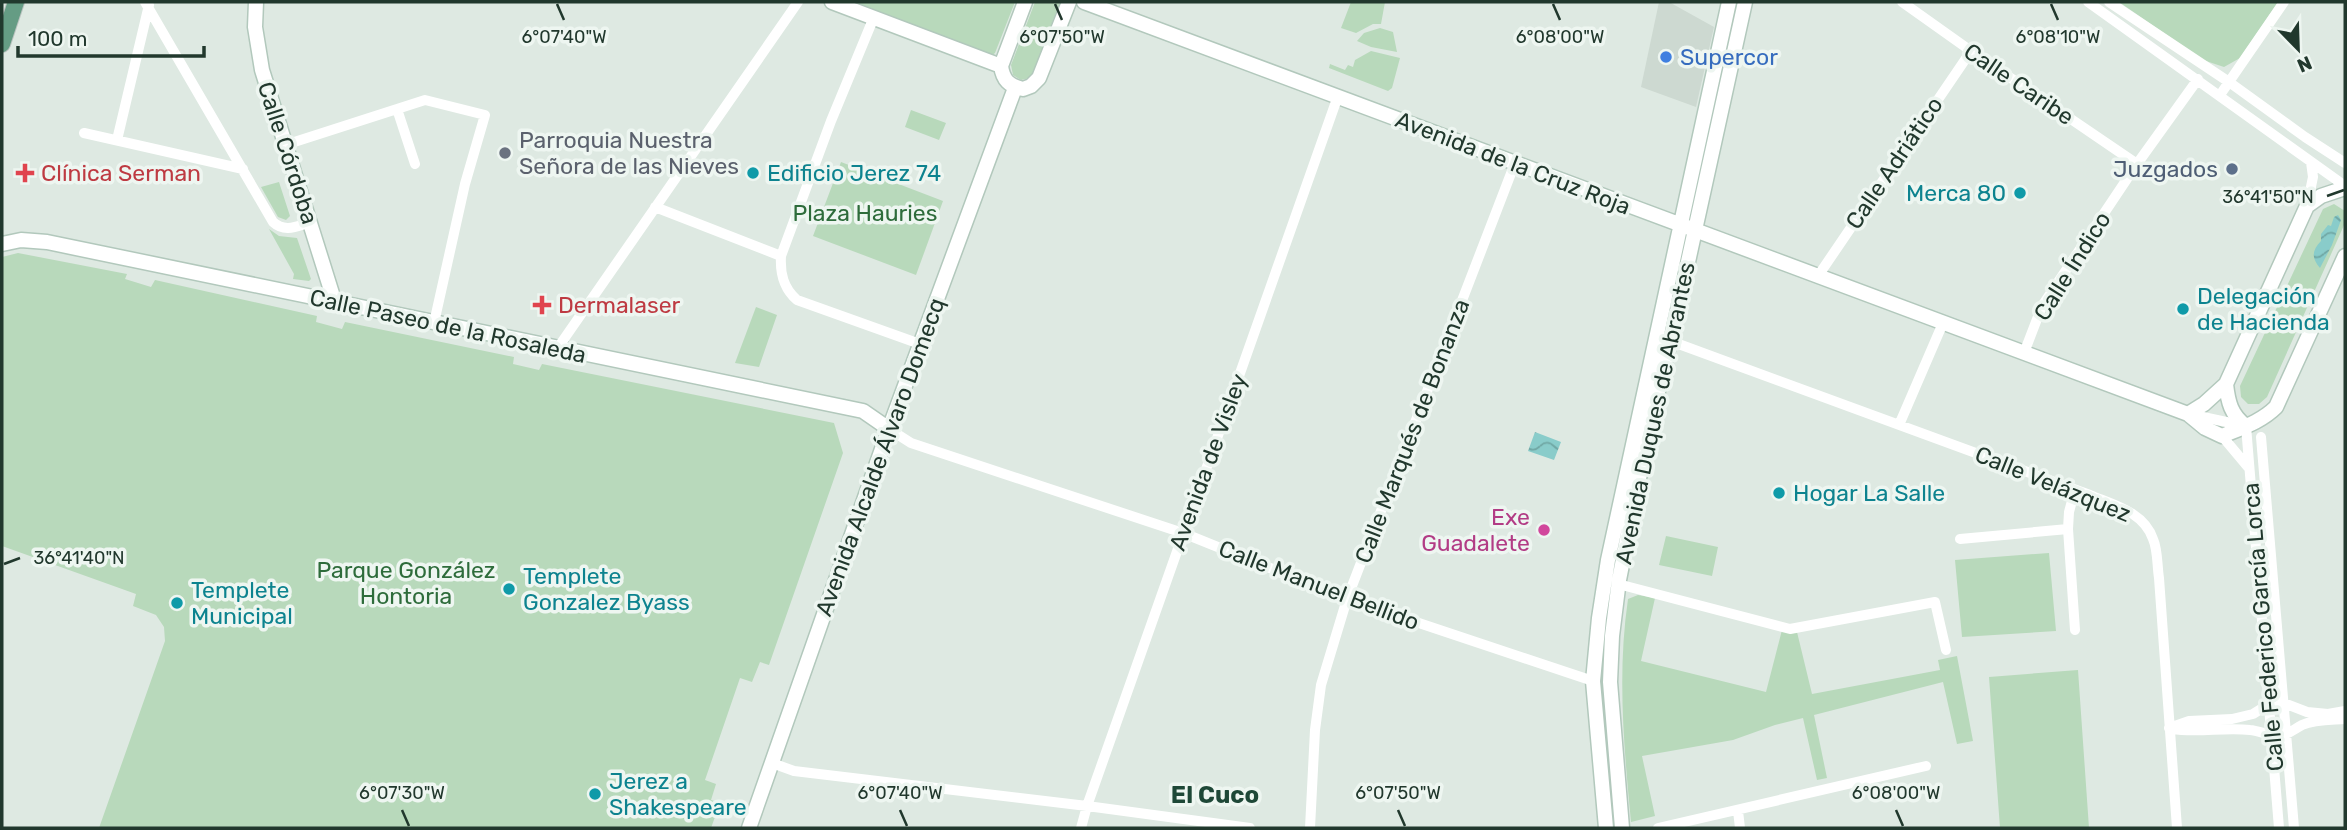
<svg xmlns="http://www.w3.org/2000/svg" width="2347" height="830" font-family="Rubik,sans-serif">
<defs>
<pattern id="water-waves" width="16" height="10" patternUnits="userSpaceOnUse" patternTransform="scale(1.75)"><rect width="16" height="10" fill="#89ccca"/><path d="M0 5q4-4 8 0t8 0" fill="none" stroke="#70a7a4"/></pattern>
</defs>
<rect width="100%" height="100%" fill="#dee9e2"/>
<path fill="#cdd9d1" d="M1659,2H1669L1714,27L1696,107L1641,87Z"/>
<path fill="#b8d9bb" d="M851,2H1015L995,53L991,56Z
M1035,2H1060L1033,73L1030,78L1021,80L1013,75L1011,65Z
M1351,2H1385L1381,24H1373L1356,33L1341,28Z
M2119,2H2278L2240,58L2224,67L2203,60Z
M1380,28L1393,32L1397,52L1371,47L1357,41L1364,33Z
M1371,51L1400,58L1392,88L1388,91L1329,68L1330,64L1345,70L1348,65L1353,67L1355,60Z
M911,110L946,123L939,140L905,127Z
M841,162L943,201L916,275L813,236Z
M279,182L290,216L286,220L278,217L261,187Z
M2334,204L2345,211V223L2267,397L2259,404H2248L2241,397L2240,386L2323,209Z
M269,229L279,236L297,238L311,279L309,281L293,279L294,274Z
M18,253L127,274L125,279L151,287L155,280L317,316L316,322L342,329L345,322L514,357L513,364L539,370L542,364L834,423L843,453L769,665L760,662L752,682L740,678L705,780L716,784L711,800L720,803L711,828H99L165,641L164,627L156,615L133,606L136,594L2,546V257Z
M756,307L777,315L759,367L735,363Z
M1666,536L1718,547L1712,576L1659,565Z
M2049,553L2056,631L1962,637L1955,560Z
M1638,595L1655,598L1641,661L1766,692L1782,630L1797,632L1812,694L1940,670L1938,660L1957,656L1973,741L1957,744L1943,682L1814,715L1827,778L1817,780L1803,718L1775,725L1733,740L1642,756L1655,816L1631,822C1624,748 1617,674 1628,599Z
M2078,670L2089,828H2000L1989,677Z"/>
<path fill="url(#water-waves)" d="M2338,215L2341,220L2332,245L2320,268C2311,258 2312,250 2321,241V234L2328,225L2331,226L2334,217Z
M1535,432L1561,442L1554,460L1528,451Z"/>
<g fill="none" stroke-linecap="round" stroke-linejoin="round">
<defs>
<path id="secondary" d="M256,2L255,27L262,70L335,303
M832,2L1001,66
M1025,2L1001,66C1003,80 1009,86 1023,89L1031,86L1039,78L1069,2
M1084,2L2188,414L2205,428L2222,436C2241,428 2261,422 2276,407L2345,256
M2,244L21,240L47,242L863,411L889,429
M2226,384C2228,402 2231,415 2246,426
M2188,414L2204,404L2226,384L2307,206L2321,196L2345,188
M749,828L889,429L1015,88
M1606,828L1593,681L1599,618L1608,560L1729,2
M1622,828L1610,682L1612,636L1619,580L1648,433L1677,312L1745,2"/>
<path id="primary" d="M2,44L16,2"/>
</defs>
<use href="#secondary" stroke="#b2c8bc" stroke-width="17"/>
<use href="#primary" stroke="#bcc3c0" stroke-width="18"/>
<path stroke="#fff" stroke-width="10" d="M145,2L273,222C285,233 297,226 311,222
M1902,2L1971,51L2137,164
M2088,2L2345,186
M2109,2L2229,82L2305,137L2345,163
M874,17L831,121L781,256C780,273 783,288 797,300L920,344
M2220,95L2284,2
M397,109L415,164
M84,133L243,169
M117,140L149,5
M285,145L425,100L485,115L465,184L434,323
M2307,206L2313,177L2311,162
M655,207L781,256
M1818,276L1971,51
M1665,339L2090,495C2114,505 2144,512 2153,539C2158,550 2157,566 2159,578L2177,828
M557,349L798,2
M2024,353L2042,306L2137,164L2198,79
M2189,414L2245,426
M1899,425L1943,323
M2246,426L2279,828
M889,429L911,443L1183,533L1347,599L1593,681
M2222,436L2248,467
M2261,437L2294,828
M2075,490L2069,512L2068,529L2075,630
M1960,539L2068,529
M1618,584L1790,629L1935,602L1946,650
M2169,728L2189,721L2232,719L2253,714L2269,704L2284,703L2307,712L2328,714L2345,711
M2172,729C2198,733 2224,727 2250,730C2261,731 2270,737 2282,735C2290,734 2294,729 2302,725C2315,719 2331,720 2345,719
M772,763L794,771L1087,806L1250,828
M1738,811L1740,828
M1081,828L1087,806L1338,96
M1310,828L1315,730L1321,685L1347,599L1515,163
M1658,828L1926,766"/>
<use href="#secondary" stroke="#fff" stroke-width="14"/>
<use href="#primary" stroke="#659c84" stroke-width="16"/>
</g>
<path fill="none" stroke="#21382d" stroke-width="2.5" d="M557,4L564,20M1055,4L1062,20M1553,4L1560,20M2051,4L2058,20M2327,196L2344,190M4,564L20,558M402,810L409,826M900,810L907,826M1398,810L1405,826M1896,810L1903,826"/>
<circle fill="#3f7fe0" stroke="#eef6f1" stroke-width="2.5" cx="1666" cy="57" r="7"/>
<circle fill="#6b7280" stroke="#eef6f1" stroke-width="2.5" cx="505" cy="153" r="7"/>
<circle fill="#5c6f8a" stroke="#eef6f1" stroke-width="2.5" cx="2232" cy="169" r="7"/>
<g fill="#e0444e" stroke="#eef6f1" stroke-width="2.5">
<path d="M21.5 162.5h7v7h7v7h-7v7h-7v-7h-7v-7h7z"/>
<path d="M538.5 294.5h7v7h7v7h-7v7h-7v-7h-7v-7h7z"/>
</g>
<g fill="#0f9aa8" stroke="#eef6f1" stroke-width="2.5">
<circle cx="753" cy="173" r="7"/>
<circle cx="2020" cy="193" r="7"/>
<circle cx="2183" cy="309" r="7"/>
<circle cx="1779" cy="493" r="7"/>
<circle cx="509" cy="589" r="7"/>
<circle cx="177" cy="603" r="7"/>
<circle cx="595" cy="794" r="7"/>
</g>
<circle fill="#d1479c" stroke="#eef6f1" stroke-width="2.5" cx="1544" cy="530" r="7"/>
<g text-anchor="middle" stroke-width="7" stroke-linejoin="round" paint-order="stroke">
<g font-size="23" fill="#366cbe" stroke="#eef6f1" text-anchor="start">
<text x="1680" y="65">Supercor</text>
</g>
<g font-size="23" fill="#21382d" stroke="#eef6f1">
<text transform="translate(2019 84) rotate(34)" y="8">Calle Caribe</text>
<text transform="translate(288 153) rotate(72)" y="8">Calle Córdoba</text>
<text transform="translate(1513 163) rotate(21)" y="8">Avenida de la Cruz Roja</text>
<text transform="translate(1894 163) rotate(-56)" y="8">Calle Adriático</text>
<text transform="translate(2072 266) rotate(-58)" y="8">Calle Índico</text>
<text transform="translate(448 326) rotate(12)" y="8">Calle Paseo de la Rosaleda</text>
<text transform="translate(1655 413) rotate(-78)" y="8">Avenida Duques de Abrantes</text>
<text transform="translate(1412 431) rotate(-69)" y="8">Calle Marqués de Bonanza</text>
<text transform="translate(880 457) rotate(-70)" y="8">Avenida Alcalde Álvaro Domecq</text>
<text transform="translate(1208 462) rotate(-70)" y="8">Avenida de Visley</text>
<text transform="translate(2053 484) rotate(22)" y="8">Calle Velázquez</text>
<text transform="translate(1319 585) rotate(21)" y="8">Calle Manuel Bellido</text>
<text transform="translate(2263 627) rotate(-95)" y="8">Calle Federico García Lorca</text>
</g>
<g font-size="23" fill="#5b616d" stroke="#eef6f1" text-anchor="start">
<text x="519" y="148">Parroquia Nuestra<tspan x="519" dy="26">Señora de las Nieves</tspan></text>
</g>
<g font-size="23" fill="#4e5e75" stroke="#eef6f1" text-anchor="end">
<text x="2218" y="177">Juzgados</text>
</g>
<g font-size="23" fill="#be3a42" stroke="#eef6f1" text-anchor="start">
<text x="41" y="181">Clínica Serman</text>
<text x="558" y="313">Dermalaser</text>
</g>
<g font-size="23" fill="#0d838f" stroke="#eef6f1" text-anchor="start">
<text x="767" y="181">Edificio Jerez 74</text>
<text x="2006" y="201" text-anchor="end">Merca 80</text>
<text x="2197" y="304">Delegación<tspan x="2197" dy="26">de Hacienda</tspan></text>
<text x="1793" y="501">Hogar La Salle</text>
<text x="523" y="584">Templete<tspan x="523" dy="26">Gonzalez Byass</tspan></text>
<text x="191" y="598">Templete<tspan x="191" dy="26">Municipal</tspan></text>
<text x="609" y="789">Jerez a<tspan x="609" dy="26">Shakespeare</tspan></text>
</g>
<g font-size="23" fill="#2e6c3b" stroke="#eef6f1">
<text x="865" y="221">Plaza Hauries</text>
<text x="406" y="578">Parque González<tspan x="406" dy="26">Hontoria</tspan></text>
</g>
<g font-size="23" fill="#b23c85" stroke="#eef6f1" text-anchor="end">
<text x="1530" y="525">Exe<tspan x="1530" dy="26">Guadalete</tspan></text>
</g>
<g font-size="24" font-weight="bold" fill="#1e4837" stroke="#eef6f1">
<text x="1215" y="803">El Cuco</text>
</g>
</g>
<g font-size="18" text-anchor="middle" fill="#21382d" stroke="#eef6f1" stroke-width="7" stroke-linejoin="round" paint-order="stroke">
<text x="564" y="43">6°07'40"W</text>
<text x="1062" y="43">6°07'50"W</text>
<text x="1560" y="43">6°08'00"W</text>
<text x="2058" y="43">6°08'10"W</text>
<text x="2268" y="203">36°41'50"N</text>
<text x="79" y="564">36°41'40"N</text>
<text x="402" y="799">6°07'30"W</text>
<text x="900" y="799">6°07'40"W</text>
<text x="1398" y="799">6°07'50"W</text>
<text x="1896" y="799">6°08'00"W</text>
</g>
<rect width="2347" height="830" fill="none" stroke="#21382d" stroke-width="7"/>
<g transform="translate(2298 49) rotate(157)" stroke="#eef6f1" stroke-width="5" paint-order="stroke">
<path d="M0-5L12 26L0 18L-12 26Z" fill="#21382d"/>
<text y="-10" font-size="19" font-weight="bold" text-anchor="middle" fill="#21382d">N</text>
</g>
<path d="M18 46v10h186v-10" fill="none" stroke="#21382d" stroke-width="3.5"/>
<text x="28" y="46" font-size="21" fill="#21382d" stroke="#eef6f1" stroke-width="5" paint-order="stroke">100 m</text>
</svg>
